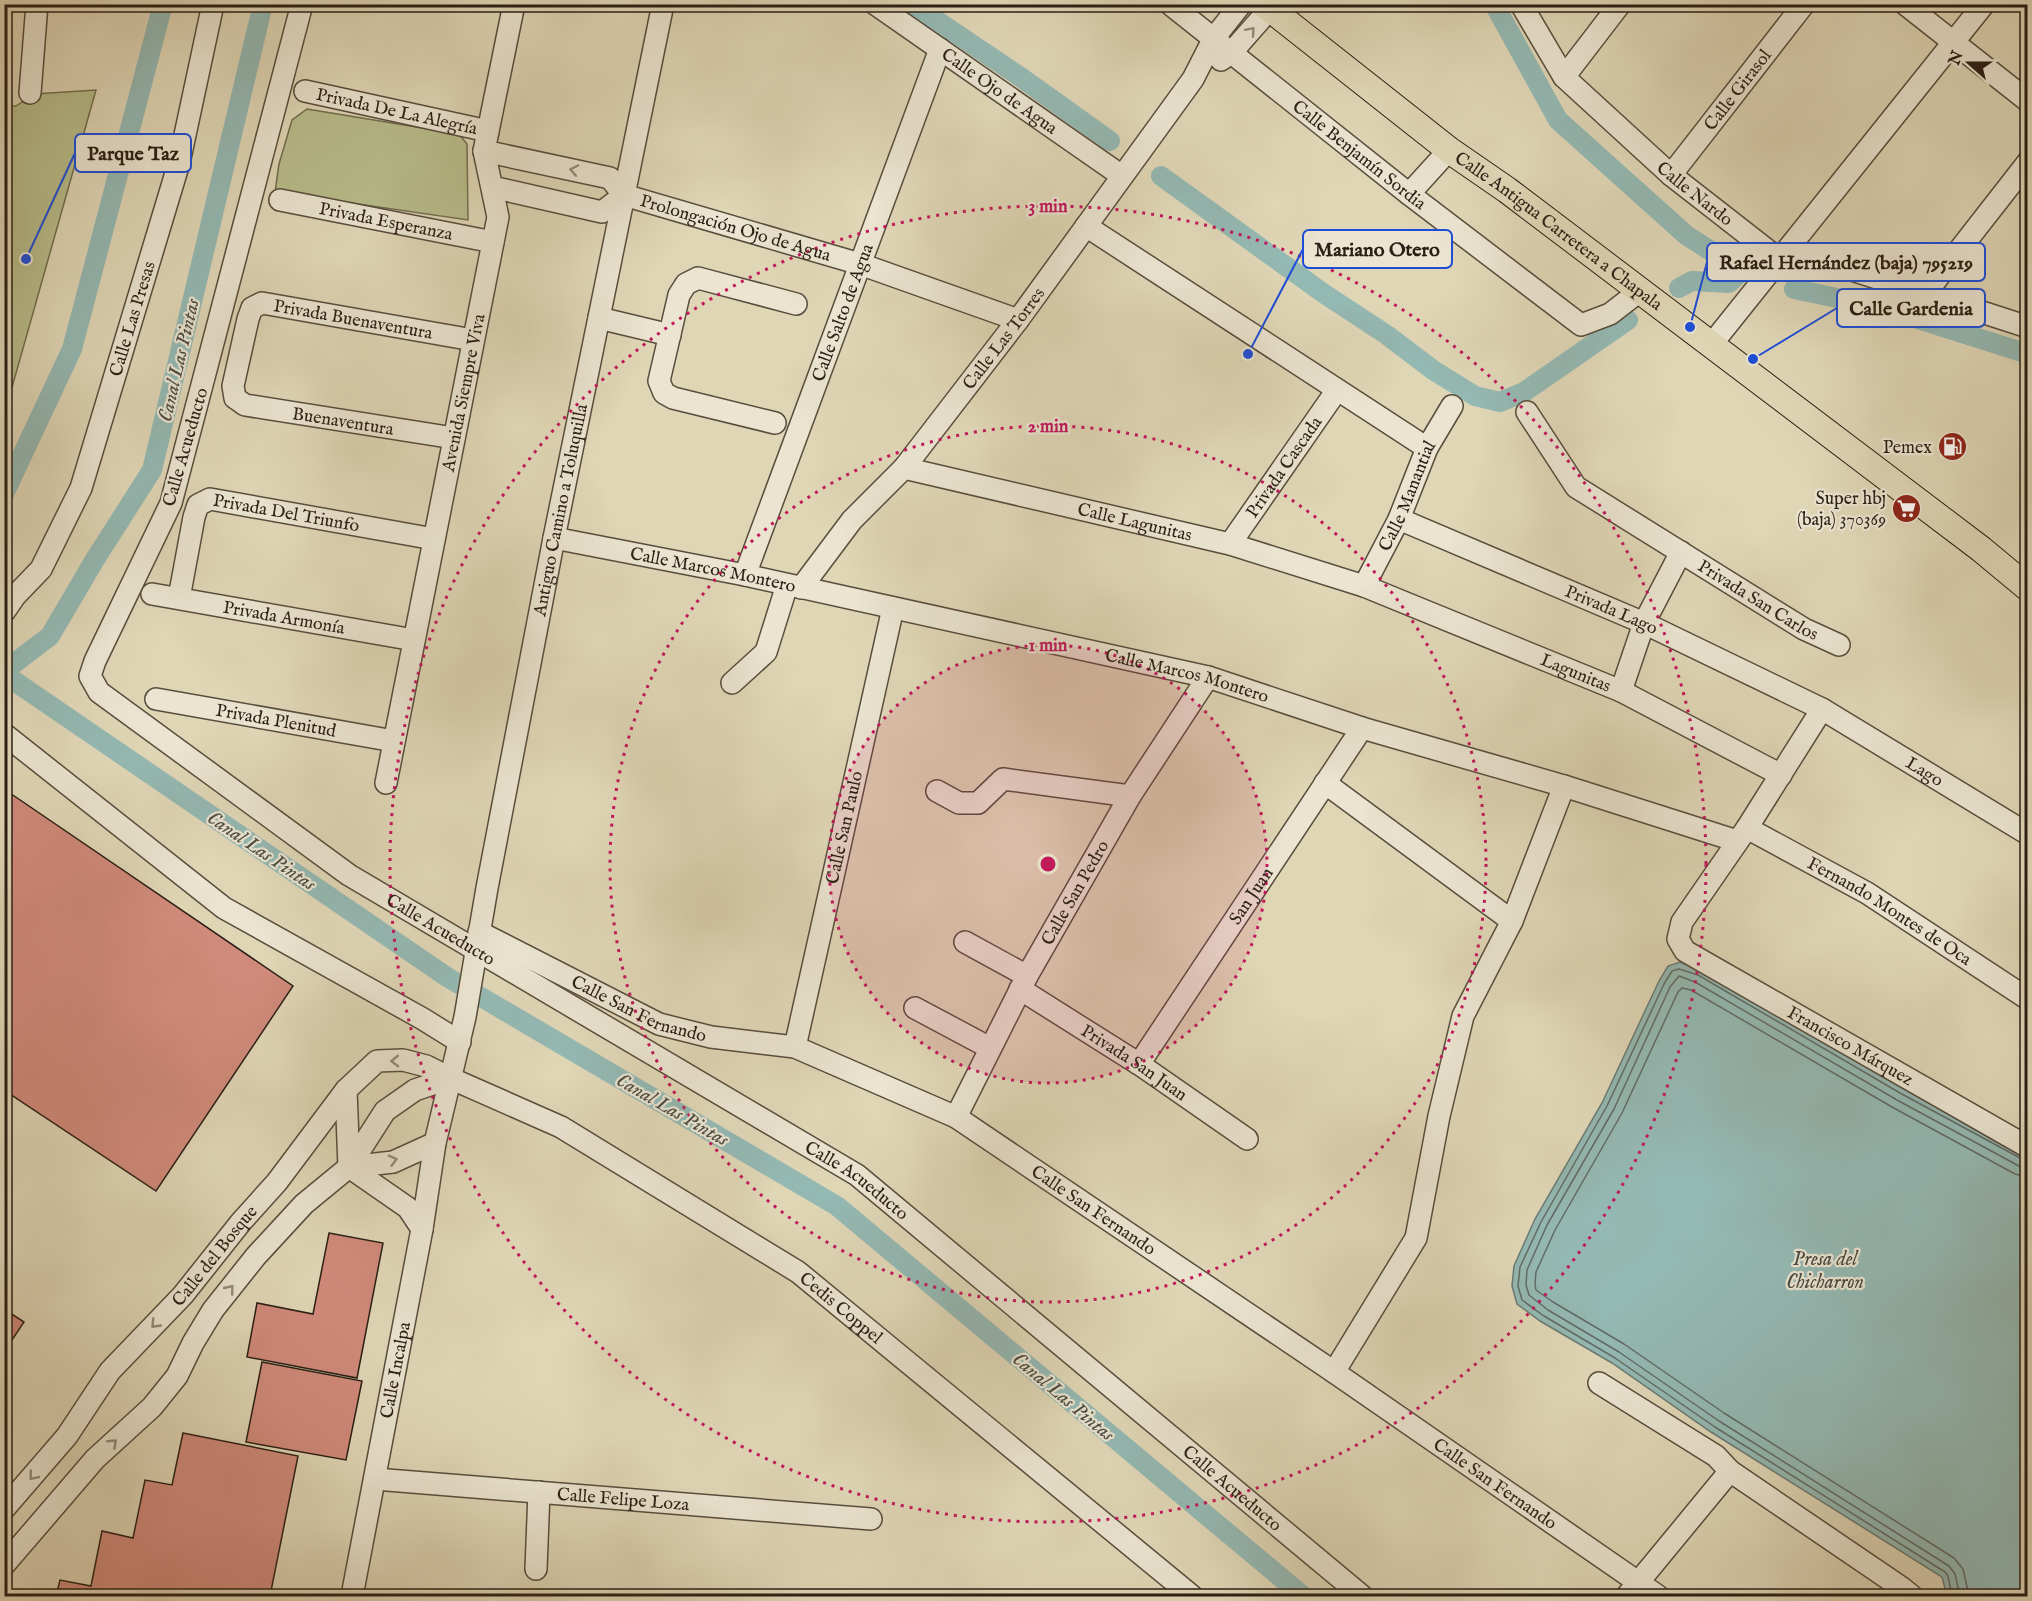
<svg xmlns="http://www.w3.org/2000/svg" width="2032" height="1601" font-family="'IM FELL English',serif">
<rect width="100%" height="100%" fill="#dfd6b6"/>
<filter id="stains"><feTurbulence type="fractalNoise" baseFrequency=".00333" numOctaves="4"/><feColorMatrix values="0 0 0 0 .2 0 0 0 0 .09 0 0 0 0 .02 0 0 0 .5 -.17"/></filter>
<radialGradient id="worn" r=".72"><stop offset=".6" stop-color="#630" stop-opacity="0"/><stop offset="1" stop-color="#630" stop-opacity=".3"/></radialGradient>
<path fill="#b7bc8a" stroke="#716e50" stroke-width="1.5" d="M96,90L5,412V106H16L34,94Z
M307,109L459,134L467,144L468,220L275,192L279,164L292,120Z"/>
<path fill="#94b8b2" stroke="#6a7b73" stroke-width="1.5" d="M1680,962L1700,970L1903,1088L2027,1155V1596H1947L1942,1577L1711,1432L1612,1363L1540,1321L1517,1304L1512,1286L1514,1266L1535,1219L1602,1103L1659,981L1668,966Z"/>
<g fill="none" stroke-linecap="round" stroke-linejoin="round">
<path stroke="#606c64" stroke-width="1.5" d="M1952,1596L1948,1576L1945,1572L1715,1427L1615,1358L1544,1316L1522,1300L1518,1286L1520,1267L1541,1222L1607,1106L1664,984L1672,971L1679,969L1698,975L1900,1093L2022,1159L2028,1160
M1960,1596L1955,1574L1949,1566L1719,1421L1619,1352L1548,1310L1529,1295L1526,1285L1527,1270L1547,1225L1614,1109L1670,987L1679,976L1695,982L1897,1100L2019,1166L2028,1168
M1969,1596L1963,1569L1954,1558L1724,1413L1624,1344L1553,1302L1536,1290L1535,1284L1536,1272L1555,1230L1622,1113L1678,992L1682,988L1691,990L1892,1107L2015,1174L2028,1177"/>
<path stroke="#94b8b2" stroke-width="20" d="M912,4L1019,76L1110,141
M1494,4L1558,120L1686,235L1742,271L1729,283L1692,281L1679,288
M1161,176L1323,293L1387,335L1433,370L1475,396L1500,402L1524,392L1628,320
M1794,289L1880,307L2028,354
M4,494L72,349L163,4
M4,671L50,636L94,561L152,470L263,4
M4,674L447,977L837,1206L1303,1596"/>
</g>
<path fill="#d08a7b" stroke="#2b1f15" stroke-width="1.5" d="M4,789L293,986L156,1191L4,1090Z
M329,1233L383,1243L357,1378L247,1357L257,1303L313,1314Z
M4,1309L24,1322L4,1352Z
M262,1362L362,1381L346,1460L246,1442Z
M183,1433L298,1456L270,1596H56L60,1580L91,1586L102,1531L133,1538L145,1480L172,1485Z"/>
<g fill="none" stroke-linecap="round" stroke-linejoin="round">
<defs>
<g id="minor">
<path id="s1" d="M302,4L171,503L95,661L90,676L99,692L349,875L857,1175L1362,1596"/>
<path id="s2" d="M875,4L1122,176"/>
<path id="s3" d="M1170,4L1409,194L1581,325L1610,314L1641,290"/>
<path id="s4" d="M1521,4L1564,77L1671,175L1780,260L1846,268L2028,327"/>
<path d="M1905,4L2028,101"/>
<path d="M1221,60L1231,53L1274,4"/>
<path d="M1564,77L1620,4"/>
<path id="s5" d="M305,91L488,131"/>
<path d="M30,93L37,4"/>
<path id="s6" d="M484,151L610,178L624,195L860,264L1018,320"/>
<path id="s7" d="M1671,175L1804,4"/>
<path d="M492,187L602,212L624,195"/>
<path d="M1409,194L1449,150"/>
<path id="s8" d="M280,200L493,242"/>
<path d="M1086,226L1427,448"/>
<path d="M1925,294L2028,162"/>
<path d="M599,318L670,335"/>
<path d="M1711,345L1984,4"/>
<path id="s9" d="M1527,412L1576,487L1804,629L1839,645"/>
<path d="M775,423L673,398L664,393L659,381L679,295L686,284L698,278L796,304"/>
<path id="s10" d="M454,438L245,405L235,398L233,386L248,319L252,308L262,303L473,340"/>
<path id="s11" d="M904,468L1230,544L1364,586L1621,691L1781,775"/>
<path id="s12" d="M1399,519L1644,623L1822,709L2028,834"/>
<path id="s13" d="M554,538L745,575L1208,677L1362,728L1564,786L1737,841"/>
<path id="s14" d="M1230,544L1337,390"/>
<path id="s15" d="M745,575L940,49"/>
<path id="s16" d="M1364,586L1399,519L1427,448L1452,406"/>
<path id="s17" d="M801,588L852,520L904,468L1018,320L1193,79L1214,38L1241,4"/>
<path id="s18" d="M152,594L414,640"/>
<path id="s19" d="M179,598L194,517L198,505L210,499L434,539"/>
<path id="s20" d="M4,612L15,596L41,569L81,488L179,163L213,4"/>
<path d="M732,683L766,652L787,585"/>
<path d="M1621,691L1644,623L1681,552"/>
<path id="s21" d="M156,699L394,741"/>
<path id="s22" d="M1822,709L1747,828L1682,922L1678,939L1685,951L2028,1147"/>
<path d="M4,734L224,908L423,1019L460,1042"/>
<path id="s23" d="M386,783L498,217L484,151L514,4"/>
<path d="M1325,783L1512,921"/>
<path d="M937,791L959,803H978L1003,779L1130,796"/>
<path id="s24" d="M1747,828L1867,893L2028,999"/>
<path id="s25" d="M479,932L659,1024L711,1037L795,1047L956,1117L1334,1372L1658,1596"/>
<path d="M965,942L1027,976"/>
<path id="s26" d="M1020,989L1139,1064L1247,1139"/>
<path d="M915,1008L990,1048"/>
<path id="s27" d="M795,1047L893,608"/>
<path id="s28" d="M1139,1064L1362,728"/>
<path d="M346,1090L349,1167"/>
<path id="s29" d="M956,1117L1027,976L1130,796L1208,677"/>
<path d="M349,1167L385,1111L415,1090L450,1078"/>
<path d="M349,1167L408,1208L422,1229"/>
<path d="M1334,1372L1416,1238L1439,1116L1463,1016L1512,921L1564,786"/>
<path d="M1599,1383L1716,1456L1730,1471L1902,1588L1912,1596"/>
<path id="s30" d="M375,1479L871,1519"/>
<path id="s31" d="M4,1509L67,1436L110,1371L183,1295L241,1222L277,1182L346,1090L377,1061L403,1060L426,1066L450,1078L561,1127L798,1272L1192,1596"/>
<path d="M4,1565L95,1459L152,1407L177,1376L193,1343L213,1310L256,1256L304,1204L349,1167L393,1162L435,1143"/>
<path d="M536,1569L539,1492"/>
<path id="s32" d="M352,1596L422,1229L435,1143L465,1017L487,888L554,538L663,4"/>
<path d="M1627,1596L1730,1471"/>
</g>
<g id="major">
<path id="s33" d="M1264,4L1449,150L1507,190L1981,549L2028,588"/>
</g>
</defs>
<use href="#minor" stroke="#584d3d" stroke-width="24"/>
<use href="#major" stroke="#2b1f15" stroke-width="28"/>
<use href="#minor" stroke="#eae4d0" stroke-width="21"/>
<use href="#major" stroke="#dfd6b6" stroke-width="26"/>
</g>
<defs><path id="oneway-chevron" d="M-2-3.5L2.5 0L-2 3.5" fill="none" stroke-width="1.6" stroke-linecap="round" stroke-linejoin="round" transform="scale(1.5)"/></defs>
<g stroke="#948b7c">
<use href="#oneway-chevron" transform="translate(1251 31) rotate(-49)"/>
<use href="#oneway-chevron" transform="translate(574 170) rotate(-168)"/>
<use href="#oneway-chevron" transform="translate(395 1061) rotate(179)"/>
<use href="#oneway-chevron" transform="translate(393 1160) rotate(-15)"/>
<use href="#oneway-chevron" transform="translate(230 1289) rotate(-51)"/>
<use href="#oneway-chevron" transform="translate(155 1324) rotate(134)"/>
<use href="#oneway-chevron" transform="translate(113 1443) rotate(-43)"/>
<use href="#oneway-chevron" transform="translate(33 1476) rotate(130)"/>
</g>
<circle cx="1048" cy="864" r="219" fill="#c2185b" fill-opacity=".12"/>
<g fill="none" stroke="#c2185b" stroke-width="3" stroke-dasharray="3 6">
<circle cx="1048" cy="864" r="219"/>
<circle cx="1048" cy="864" r="438"/>
<circle cx="1048" cy="864" r="658"/>
</g>
<defs>
<symbol id="fuel-disc" viewBox="-11 -11 22 22"><circle r="9.5" fill="#8f2418" stroke="#eae4d0"/><path d="M-5.5-6h7V0h2V4h1.3V-2.5L3-4.5l.8-.8L6-3V5H2.5V1h-1V6h-7ZM-4.2-4.7v3.2H.2V-4.7Z" fill="#fff"/></symbol>
<symbol id="supermarket-disc" viewBox="-11 -11 22 22"><circle r="9.5" fill="#8f2418" stroke="#eae4d0"/><path d="M-6-5.5h2.5l.6 2H6L4.5 2H-2.5L-4.4-4H-6ZM-1.5 3.2a1.3 1.3 0 1 0 .1 0ZM3 3.2a1.3 1.3 0 1 0 .1 0Z" fill="#fff"/></symbol>
</defs>
<g fill-rule="evenodd">
<use href="#fuel-disc" x="1936" y="430" width="33" height="33"/>
<use href="#supermarket-disc" x="1890" y="492" width="33" height="33"/>
</g>
<g text-anchor="middle" stroke-width="4.5" stroke-linejoin="round" paint-order="stroke">
<g font-size="18" fill="#2b1f15" stroke="#eae4d0">
<text dy="6" stroke="none"><textPath href="#s2" startOffset="152">Calle Ojo de Agua</textPath></text>
<text dy="6" stroke="none"><textPath href="#s7" startOffset="108">Calle Girasol</textPath></text>
<text dy="6" stroke="none"><textPath href="#s5" startOffset="94">Privada De La Alegría</textPath></text>
<text dy="6" stroke="none"><textPath href="#s3" startOffset="242">Calle Benjamín Sordia</textPath></text>
<text dy="6" stroke="none"><textPath href="#s4" startOffset="260">Calle Nardo</textPath></text>
<text dy="6" stroke="none"><textPath href="#s8" startOffset="108">Privada Esperanza</textPath></text>
<text dy="6" stroke="none"><textPath href="#s6" startOffset="267">Prolongación Ojo de Agua</textPath></text>
<text dy="6" stroke="none"><textPath href="#s33" startOffset="372">Calle Antigua Carretera a Chapala</textPath></text>
<text dy="6" stroke="none"><textPath href="#s15" startOffset="280">Calle Salto de Agua</textPath></text>
<text dy="6" stroke="none"><textPath href="#s20" startOffset="324">Calle Las Presas</textPath></text>
<text dy="6" stroke="none"><textPath href="#s10" startOffset="420">Privada Buenaventura</textPath></text>
<text dy="6" stroke="none"><textPath href="#s17" startOffset="322">Calle Las Torres</textPath></text>
<text dy="6" stroke="none"><textPath href="#s23" startOffset="398">Avenida Siempre Viva</textPath></text>
<text transform="translate(343 421) rotate(9)" y="6">Buenaventura</text>
<text transform="translate(185 447) rotate(-74)" y="6">Calle Acueducto</text>
<text dy="6" stroke="none"><textPath href="#s14" startOffset="94">Privada Cascada</textPath></text>
<text dy="6" stroke="none"><textPath href="#s16" startOffset="100">Calle Manantial</textPath></text>
<text dy="6" stroke="none"><textPath href="#s32" startOffset="1106">Antiguo Camino a Toluquilla</textPath></text>
<text dy="6" stroke="none"><textPath href="#s19" startOffset="186">Privada Del Triunfo</textPath></text>
<text dy="6" stroke="none"><textPath href="#s11" startOffset="237">Calle Lagunitas</textPath></text>
<text dy="6" stroke="none"><textPath href="#s13" startOffset="162">Calle Marcos Montero</textPath></text>
<text dy="6" stroke="none"><textPath href="#s9" startOffset="304">Privada San Carlos</textPath></text>
<text dy="6" stroke="none"><textPath href="#s12" startOffset="231">Privada Lago</textPath></text>
<text dy="6" stroke="none"><textPath href="#s18" startOffset="134">Privada Armonía</textPath></text>
<text dy="6" stroke="none"><textPath href="#s11" startOffset="704">Lagunitas</textPath></text>
<text dy="6" stroke="none"><textPath href="#s13" startOffset="648">Calle Marcos Montero</textPath></text>
<text dy="6" stroke="none"><textPath href="#s21" startOffset="122">Privada Plenitud</textPath></text>
<text dy="6" stroke="none"><textPath href="#s12" startOffset="584">Lago</textPath></text>
<text dy="6" stroke="none"><textPath href="#s27" startOffset="225">Calle San Paulo</textPath></text>
<text dy="6" stroke="none"><textPath href="#s29" startOffset="254">Calle San Pedro</textPath></text>
<text dy="6" stroke="none"><textPath href="#s28" startOffset="202">San Juan</textPath></text>
<text dy="6" stroke="none"><textPath href="#s24" startOffset="165">Fernando Montes de Oca</textPath></text>
<text dy="6" stroke="none"><textPath href="#s1" startOffset="1142">Calle Acueducto</textPath></text>
<text dy="6" stroke="none"><textPath href="#s25" startOffset="178">Calle San Fernando</textPath></text>
<text dy="6" stroke="none"><textPath href="#s22" startOffset="477">Francisco Márquez</textPath></text>
<text dy="6" stroke="none"><textPath href="#s26" startOffset="136">Privada San Juan</textPath></text>
<text dy="6" stroke="none"><textPath href="#s1" startOffset="1628">Calle Acueducto</textPath></text>
<text dy="6" stroke="none"><textPath href="#s25" startOffset="682">Calle San Fernando</textPath></text>
<text dy="6" stroke="none"><textPath href="#s31" startOffset="330">Calle del Bosque</textPath></text>
<text dy="6" stroke="none"><textPath href="#s31" startOffset="1116">Cedis Coppel</textPath></text>
<text dy="6" stroke="none"><textPath href="#s32" startOffset="230">Calle Incalpa</textPath></text>
<text dy="6" stroke="none"><textPath href="#s25" startOffset="1168">Calle San Fernando</textPath></text>
<text dy="6" stroke="none"><textPath href="#s1" startOffset="2114">Calle Acueducto</textPath></text>
<text dy="6" stroke="none"><textPath href="#s30" startOffset="249">Calle Felipe Loza</textPath></text>
</g>
<g font-size="18" fill="#2b1f15" stroke="#eae4d0" text-anchor="end">
<text x="1932" y="453">Pemex</text>
<text x="1886" y="504">Super hbj<tspan x="1886" dy="21">(baja) 370369</tspan></text>
</g>
<g font-size="20" font-style="italic" fill="#4a4d44" stroke="#eae4d0">
<text transform="translate(178 360) rotate(-77)" y="7">Canal Las Pintas</text>
<text transform="translate(262 850) rotate(34)" y="7">Canal Las Pintas</text>
<text transform="translate(673 1109) rotate(30)" y="7">Canal Las Pintas</text>
<text x="1825" y="1265">Presa del<tspan x="1825" dy="23">Chicharron</tspan></text>
<text transform="translate(1064 1396) rotate(40)" y="7">Canal Las Pintas</text>
</g>
</g>
<circle cx="1048" cy="864" r="9" fill="#c2185b" stroke="#eae4d0" stroke-width="3"/>
<g font-size="18" text-anchor="middle" font-weight="bold" fill="#c2185b" stroke="#eae4d0" stroke-width="4.5" stroke-linejoin="round" paint-order="stroke">
<text x="1048" y="212">3 min</text>
<text x="1048" y="432">2 min</text>
<text x="1048" y="651">1 min</text>
</g>
<path fill="none" stroke="#1d4ed8" stroke-width="2" d="M26 259L75 153M1248 354L1303 249M1690 327L1707 262M1753 359L1837 308"/>
<g fill="#1d4ed8" stroke="#eae4d0" stroke-width="2">
<circle cx="26" cy="259" r="6"/>
<circle cx="1248" cy="354" r="6"/>
<circle cx="1690" cy="327" r="6"/>
<circle cx="1753" cy="359" r="6"/>
</g>
<g fill="#eae4d0" stroke="#1d4ed8" stroke-width="2">
<rect x="75" y="134" width="116" height="38" rx="6"/>
<rect x="1303" y="230" width="149" height="38" rx="6"/>
<rect x="1707" y="243" width="278" height="38" rx="6"/>
<rect x="1837" y="289" width="148" height="38" rx="6"/>
</g>
<g font-size="20" text-anchor="middle" font-weight="bold" fill="#2b1f15">
<text x="133" y="160">Parque Taz</text>
<text x="1377" y="256">Mariano Otero</text>
<text x="1846" y="269">Rafael Hernández (baja) 795219</text>
<text x="1911" y="315">Calle Gardenia</text>
</g>
<rect width="2032" height="1601" fill="none" stroke="#dfd6b6" stroke-width="24"/>
<rect x="6" y="6" width="2020" height="1589" fill="none" stroke="#2b1f15" stroke-width="3"/>
<rect x="12" y="12" width="2008" height="1577" fill="none" stroke="#2b1f15" stroke-width="1.5"/>
<g transform="translate(1969 63) rotate(291)" stroke="#eae4d0" stroke-width="4.5" paint-order="stroke">
<path d="M0-4.5L10 22L0 15L-10 22Z" fill="#2b1f15"/>
<text y="-9" font-size="16" font-weight="bold" text-anchor="middle" fill="#2b1f15">N</text>
</g>
<rect width="100%" height="100%" filter="url(#stains)"/>
<rect width="100%" height="100%" fill="url(#worn)"/>
</svg>
